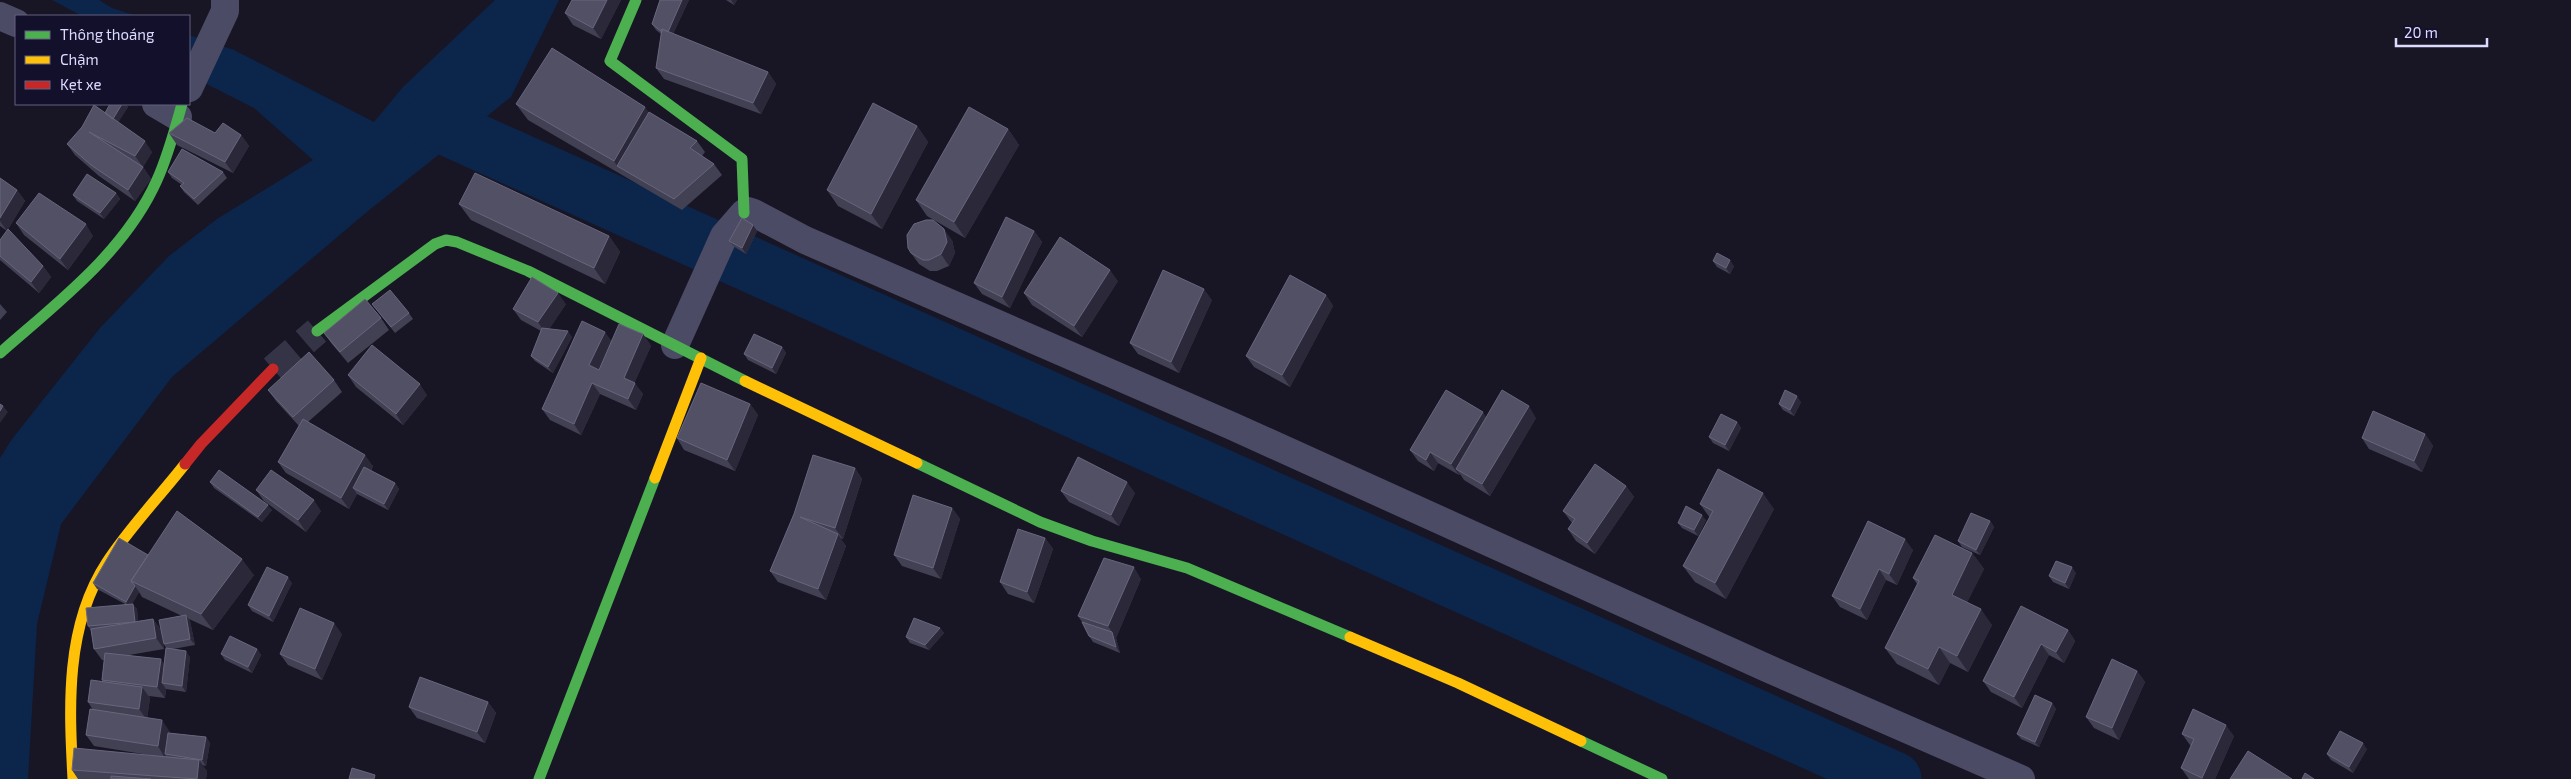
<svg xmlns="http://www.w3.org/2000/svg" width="2571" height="779" font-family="'Exo 2',sans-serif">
<rect width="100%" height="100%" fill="#181625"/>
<path fill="#0c254b" d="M52,0H99L112,8L136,16H82Z
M495,0H559L511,97L368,211L172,377L61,524L37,624L28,779H0V458L12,439L100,328L169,256L217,219L313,160L254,108L189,75V35L234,50L374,122L403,87Z"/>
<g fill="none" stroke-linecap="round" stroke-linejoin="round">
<path stroke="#0c254b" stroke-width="55" d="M431,121L1894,779"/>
<path stroke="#353346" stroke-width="28" stroke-dasharray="28 14" stroke-linecap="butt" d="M273,369L317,331"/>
<path stroke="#4b4b65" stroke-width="28" d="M0,16L16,23
M189,88L225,11V0
M156,104L178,117
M675,345L724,236L744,213L748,211L754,213L805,240L1232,426L1769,669L2021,779"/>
<path stroke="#4caf50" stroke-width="11" d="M636,0L610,61L742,159L744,213
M317,331L435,244L446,240L457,242L528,271L745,381
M0,353C58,302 125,252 157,180C168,156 175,129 182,104
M917,463L1040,522L1092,541L1187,568L1350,637
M1581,741L1662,779
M539,779L655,478"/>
<path stroke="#ffc107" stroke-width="11" d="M745,381L917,463
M655,478L701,358
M1350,637L1458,683L1581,741
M73,779C69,706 65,626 107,562C130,527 160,496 185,464"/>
<path stroke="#c62828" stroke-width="11" d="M185,464L201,444L273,369"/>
</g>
<path fill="#424053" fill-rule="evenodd" d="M621,0L601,39L573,25L565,13Z
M660,0H689L673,34L768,72L776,84L761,114L664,79L656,68L661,34L656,30L652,24Z
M726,0H737L734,5Z
M110,104H126L128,107L118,122L152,152L143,167L139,165L143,167L151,179L135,201L99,176L75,155L67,144L105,113Z
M516,104L649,112L697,141L705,152L702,156L714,164L722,175L682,210L528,120Z
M917,126L928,142L882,229L838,206L827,190Z
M1008,129L1019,145L965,238L927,216L916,200Z
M169,133H215L241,135L249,146L233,173L177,145Z
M168,172H223L227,178L198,205L184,192L180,186L182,185L172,178Z
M0,178L17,190L25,201L7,231L0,226Z
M116,193L120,199L104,219L77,201L73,195Z
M459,204L609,236L620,252L605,284L471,220Z
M16,223L93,236L68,270L24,235Z
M757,231L746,254L733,246L729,241Z
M1034,231L1042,242L1010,308L982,294L974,283Z
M0,240L43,266L51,277L39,293L0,260Z
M952,240L955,253L949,266L937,271H930L919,264L911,253Z
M1713,261L1734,266L1730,274L1717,267Z
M1118,281L1082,337L1032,305L1024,293Z
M1326,295L1333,306L1290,387L1254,367L1246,356Z
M1212,300L1179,373L1138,354L1130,343Z
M0,304L7,312L0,320Z
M372,304L409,313L413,319L395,333Z
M566,304L549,329L572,337L553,373L535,361L531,356L541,331L521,320L513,309Z
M381,318L389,330L348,363L332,344L324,333Z
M643,334L651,346L634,383L643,394L636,410L600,394L581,435L550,420L542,409L611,341Z
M782,347L786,353L776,374L748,360L744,354Z
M348,375L427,395L403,425L356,387Z
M334,380L342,392L308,422L373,466L371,471L395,483L399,489L388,510L357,494L349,509L286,473L278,462L299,426L276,401L268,390Z
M1801,402L1794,416L1783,410L1779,404Z
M750,404L758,415L735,471L684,450L677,438Z
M1486,417L1536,418L1490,496L1464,480L1460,474L1459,475L1438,463L1434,471L1418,461L1410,450Z
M1737,422L1741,428L1729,451L1713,443L1709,437Z
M2425,434L2433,446L2422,472L2369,449L2362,438Z
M855,468L862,479L843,539L840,538L846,546L826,600L778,582L770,571L794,514Z
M210,482L272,510L262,522L214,488Z
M1626,486L1634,497L1595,554L1576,541L1568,529L1572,523L1563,511Z
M256,490L321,511L306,532L264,501Z
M1061,491L1135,493L1119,526L1069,502Z
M1700,504L1774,509L1726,599L1695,582L1683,566L1710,518Z
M952,508L960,519L941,579L902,566L894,555Z
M1706,520L1698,536L1682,528L1678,523Z
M1868,521L1913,550L1897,585L1886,580L1867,620L1840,607L1832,596Z
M1990,521L1994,527L1980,555L1962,547L1958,541Z
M1045,538L1053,549L1034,603L1008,594L1000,582Z
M1972,553L1984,569L1967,602L1992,625L1968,672L1950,663L1939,685L1897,664L1885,648L1917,584L1913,578Z
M148,555L254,575L213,630L189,619L190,621L195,645L173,649L190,657L186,692L166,689L165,698L149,696L150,698L147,718L170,732V733L206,737L210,743L206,766L202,765L207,771L206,779H78L72,770L155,756L94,746L86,735L93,710L88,702L103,682L102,680L104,660H102L94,649L91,631L88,626L125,604L97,589L93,583ZM139,592L142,597L182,616L164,644L166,648L164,664L129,655L164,649L161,630L153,619L138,621L137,609L132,604Z
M2076,573L2069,589L2053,582L2049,576Z
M1141,579L1116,638L1120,653L1093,642L1089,636L1082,622L1078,616Z
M292,583L273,622L252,611L248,605Z
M2021,606L2068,630L2075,641L2064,663L2049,655L2022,708L1991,692L1983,681Z
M940,628L944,633L929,650L910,643L906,637Z
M342,634L322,680L288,665L280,654Z
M257,649L261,655L252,673L225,660L221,654Z
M2137,671L2145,682L2119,740L2094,728L2086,717Z
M488,702L496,713L485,743L417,718L409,707Z
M2052,703L2056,709L2039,747L2021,739L2017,734Z
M2182,734L2234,736L2215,779H2189L2181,768L2191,746L2190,745Z
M2367,749L2353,773L2331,760L2327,754Z"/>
<path fill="#2a2839" d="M607,0H621L601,39L593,28Z
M682,0H689L670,41L666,35Z
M731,0H737L734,5Z
M768,72L776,84L761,114L753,103Z
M122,104H126L128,107L116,126L112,120Z
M645,107L656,123L617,166L614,161Z
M917,126L928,142L882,229L871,214Z
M1008,129L1019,145L965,238L954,222Z
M241,135L249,146L233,173L225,162Z
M145,141L152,152L143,167L135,156Z
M143,167L151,179L135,201L128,190Z
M17,190L25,201L7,231L0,221V218Z
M116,193L120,199L104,219L100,213Z
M86,224L93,236L68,270L60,259Z
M753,225L757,231L746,254L742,248Z
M944,229L952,240L955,253L949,266L941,254Z
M1034,231L1042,242L1010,308L1002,297Z
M609,236L620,252L605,284L594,268Z
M1730,260L1734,266L1730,274L1726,268Z
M43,266L51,277L39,293L31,282Z
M1110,270L1118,281L1082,337L1074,326Z
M1204,289L1212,300L1179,373L1171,362Z
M558,293L566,304L546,334L538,322Z
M1326,295L1333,306L1290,387L1282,375Z
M568,331L572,337L553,373L548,367Z
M605,332L613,343L597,377L589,365Z
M643,334L651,346L632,389L624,378Z
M782,347L786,353L776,374L772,368Z
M592,383L600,394L581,435L574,424Z
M635,383L643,394L636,410L628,399Z
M420,384L427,395L403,425L396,414Z
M1797,396L1801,402L1794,416L1790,410Z
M750,404L758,415L735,471L727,460Z
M3,406L8,412L0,423V411Z
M1529,406L1536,418L1490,496L1482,484Z
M1483,412L1490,423L1456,469L1460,474L1459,475L1451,464Z
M1737,422L1741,428L1729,451L1725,445Z
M2425,434L2433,446L2422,472L2414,461Z
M1430,452L1438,463L1434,471L1426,460Z
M365,455L373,466L359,491L353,488L357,494L349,509L341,498Z
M855,468L862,479L843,539L835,528Z
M1127,482L1135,493L1119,526L1111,515Z
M395,483L399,489L388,510L384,504Z
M1626,486L1634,497L1595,554L1587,543Z
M1763,493L1774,509L1726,599L1715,583Z
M314,500L321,511L306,532L298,520Z
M268,505L272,510L262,522L258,517Z
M952,508L960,519L941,579L933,568Z
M1702,515L1706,520L1698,536L1694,530Z
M1990,521L1994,527L1980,555L1976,550Z
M838,534L846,546L826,600L818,589Z
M1045,538L1053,549L1034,603L1027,592Z
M1905,539L1913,550L1897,585L1889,574Z
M1972,553L1984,569L1963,611L1952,595Z
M242,559L254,575L213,630L201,614Z
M1134,567L1141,579L1116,638L1120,653L1116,647L1112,632L1108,626Z
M2072,567L2076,573L2069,589L2065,583Z
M1879,569L1886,580L1867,620L1860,609Z
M288,577L292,583L273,622L269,616Z
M135,586L139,592L130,608L126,602Z
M133,604L137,609L139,628L135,622Z
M1981,609L1992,625L1968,672L1957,656Z
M186,615L190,621L195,645L190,639Z
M153,619L161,630L164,649L156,638Z
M334,623L342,634L322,680L315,669Z
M940,628L944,633L929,650L925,645Z
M2068,630L2075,641L2064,663L2056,652Z
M2041,644L2049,655L2022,708L2014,697Z
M1939,647L1950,663L1939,685L1928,669Z
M257,649L261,655L252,673L248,667Z
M186,651L190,657L186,692L182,686Z
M161,659L168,670L162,683L166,689L165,698L157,687Z
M2137,671L2145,682L2119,740L2112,728Z
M142,687L150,698L147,720L139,709Z
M488,702L496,713L485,743L477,732Z
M2052,703L2056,709L2039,747L2035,742Z
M162,720L170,732L166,755L165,754L166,756L165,758L158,746Z
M2226,725L2234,736L2215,779H2203L2202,778Z
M206,737L210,743L206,766L202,760Z
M2363,743L2367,749L2353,773L2349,767Z
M199,760L207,771L206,779H197Z"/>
<path fill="#525065" stroke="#68667e" d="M572,0H607L593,28L565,13Z
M660,0H682L668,32L662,29V32L652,24Z
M662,29L768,72L753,103L656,68Z
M552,48L645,107L614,161L516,104Z
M873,103L917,126L871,214L827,190Z
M110,104H122L113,119L105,113Z
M94,105L145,141L135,156L89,132L143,167L128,190L91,165L67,144L82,127Z
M969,107L1008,129L954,222L916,200Z
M649,112L697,141L690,148L714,164L674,199L617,166Z
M187,118L215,133L223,123L241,135L225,162L169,133Z
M182,149L223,172L194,199L180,186L184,183L168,172Z
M475,173L609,236L594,268L459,204Z
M87,174L116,193L100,213L73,195Z
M0,178L17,190L0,218Z
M39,193L86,224L60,259L16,223Z
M1006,217L1034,231L1002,297L974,283Z
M742,218L753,225L742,248L729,241Z
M926,220H933L944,229L947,242L941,254L929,260H923L911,253L908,248L907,235L914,224Z
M8,229L43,266L31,282L0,256V240Z
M1060,237L1110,270L1074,326L1024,293Z
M1717,253L1730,260L1726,268L1713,261Z
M1163,270L1204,289L1171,362L1130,343Z
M1290,275L1326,295L1282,375L1246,356Z
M532,277L558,293L538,322L513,309Z
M390,290L409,313L391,327L372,304Z
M365,299L381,318L340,352L324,333Z
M582,321L605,332L589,365L599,370L619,324L643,334L624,378L635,383L628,399L592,383L574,424L542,409Z
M542,328L568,331L548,367L531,356Z
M754,334L782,347L772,368L744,354Z
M372,345L420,384L396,414L348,375Z
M309,352L334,380L293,417L268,390Z
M701,383L750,404L727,460L677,438Z
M1446,390L1483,412L1451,464L1430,452L1426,460L1410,450Z
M1502,390L1529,406L1482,484L1456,469Z
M1785,390L1797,396L1790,410L1779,404Z
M0,404L3,406L0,411Z
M2373,411L2425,434L2414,461L2362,438Z
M1721,414L1737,422L1725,445L1709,437Z
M303,419L365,455L341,498L278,462Z
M813,455L855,468L835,528L800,517L838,534L818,589L770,571L794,514Z
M1078,457L1127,482L1111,515L1061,491Z
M1595,464L1626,486L1587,543L1568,529L1575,519L1563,511Z
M364,467L395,483L384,504L353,488Z
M1718,469L1763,493L1715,583L1683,566L1713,511L1700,504Z
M219,470L268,505L258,517L210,482Z
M271,470L314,500L298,520L256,490Z
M913,495L952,508L933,568L894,555Z
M1686,506L1702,515L1694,530L1678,523Z
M177,511L242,559L201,614L131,581Z
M1971,513L1990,521L1976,550L1958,541Z
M1868,521L1905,539L1889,574L1879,569L1860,609L1832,596Z
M1018,529L1045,538L1027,592L1000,582Z
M1935,535L1972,553L1952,595L1981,609L1957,656L1939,647L1928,669L1885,648L1919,581L1913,578Z
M119,538L148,555L131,581L135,586L126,602L93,583Z
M1104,558L1134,567L1108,626L1078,616Z
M2056,561L2072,567L2065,583L2049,576Z
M267,567L288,577L269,616L248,605Z
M133,604L135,622L88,626L86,608Z
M2021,606L2068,630L2056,652L2041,644L2014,697L1983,681Z
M300,608L334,623L315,669L280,654Z
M186,615L190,639L164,644L159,620Z
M914,618L940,628L925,645L906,637Z
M153,619L156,638L94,649L91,629Z
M1082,622L1112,632L1116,647L1089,636Z
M230,636L257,649L248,667L221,654Z
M166,648L186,651L182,686L162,683Z
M105,653L161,659L157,687L102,680Z
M2112,659L2137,671L2112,728L2086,717Z
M420,677L488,702L477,732L409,707Z
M91,680L142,687L139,709L88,702Z
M2035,695L2052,703L2035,742L2017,734Z
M90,709L162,720L158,746L86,735Z
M2193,709L2226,725L2202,778L2181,768L2194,739L2182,734Z
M2340,731L2363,743L2349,767L2327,754Z
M168,733L206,737L202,760L165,754Z
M74,748L199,760L197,779L72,770Z
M2248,751L2292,779H2230Z
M352,768L375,775L374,779H349Z
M2305,773L2314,779H2302Z
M111,776L151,779H111Z"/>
<rect x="15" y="15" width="175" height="90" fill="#13102b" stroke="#636180"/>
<rect x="25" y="31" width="25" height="8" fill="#4caf50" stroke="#636180"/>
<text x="60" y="40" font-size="15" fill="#dcdaff">Thông thoáng</text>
<rect x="25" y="56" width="25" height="8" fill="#ffc107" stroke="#636180"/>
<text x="60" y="65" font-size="15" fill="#dcdaff">Chậm</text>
<rect x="25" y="81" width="25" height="8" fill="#c62828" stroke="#636180"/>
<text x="60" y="90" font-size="15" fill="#dcdaff">Kẹt xe</text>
<path d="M2396 38v8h91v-8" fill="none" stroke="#dcdaff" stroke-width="2.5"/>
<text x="2404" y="38" font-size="15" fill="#dcdaff" stroke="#13102b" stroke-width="4" paint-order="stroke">20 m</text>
</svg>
